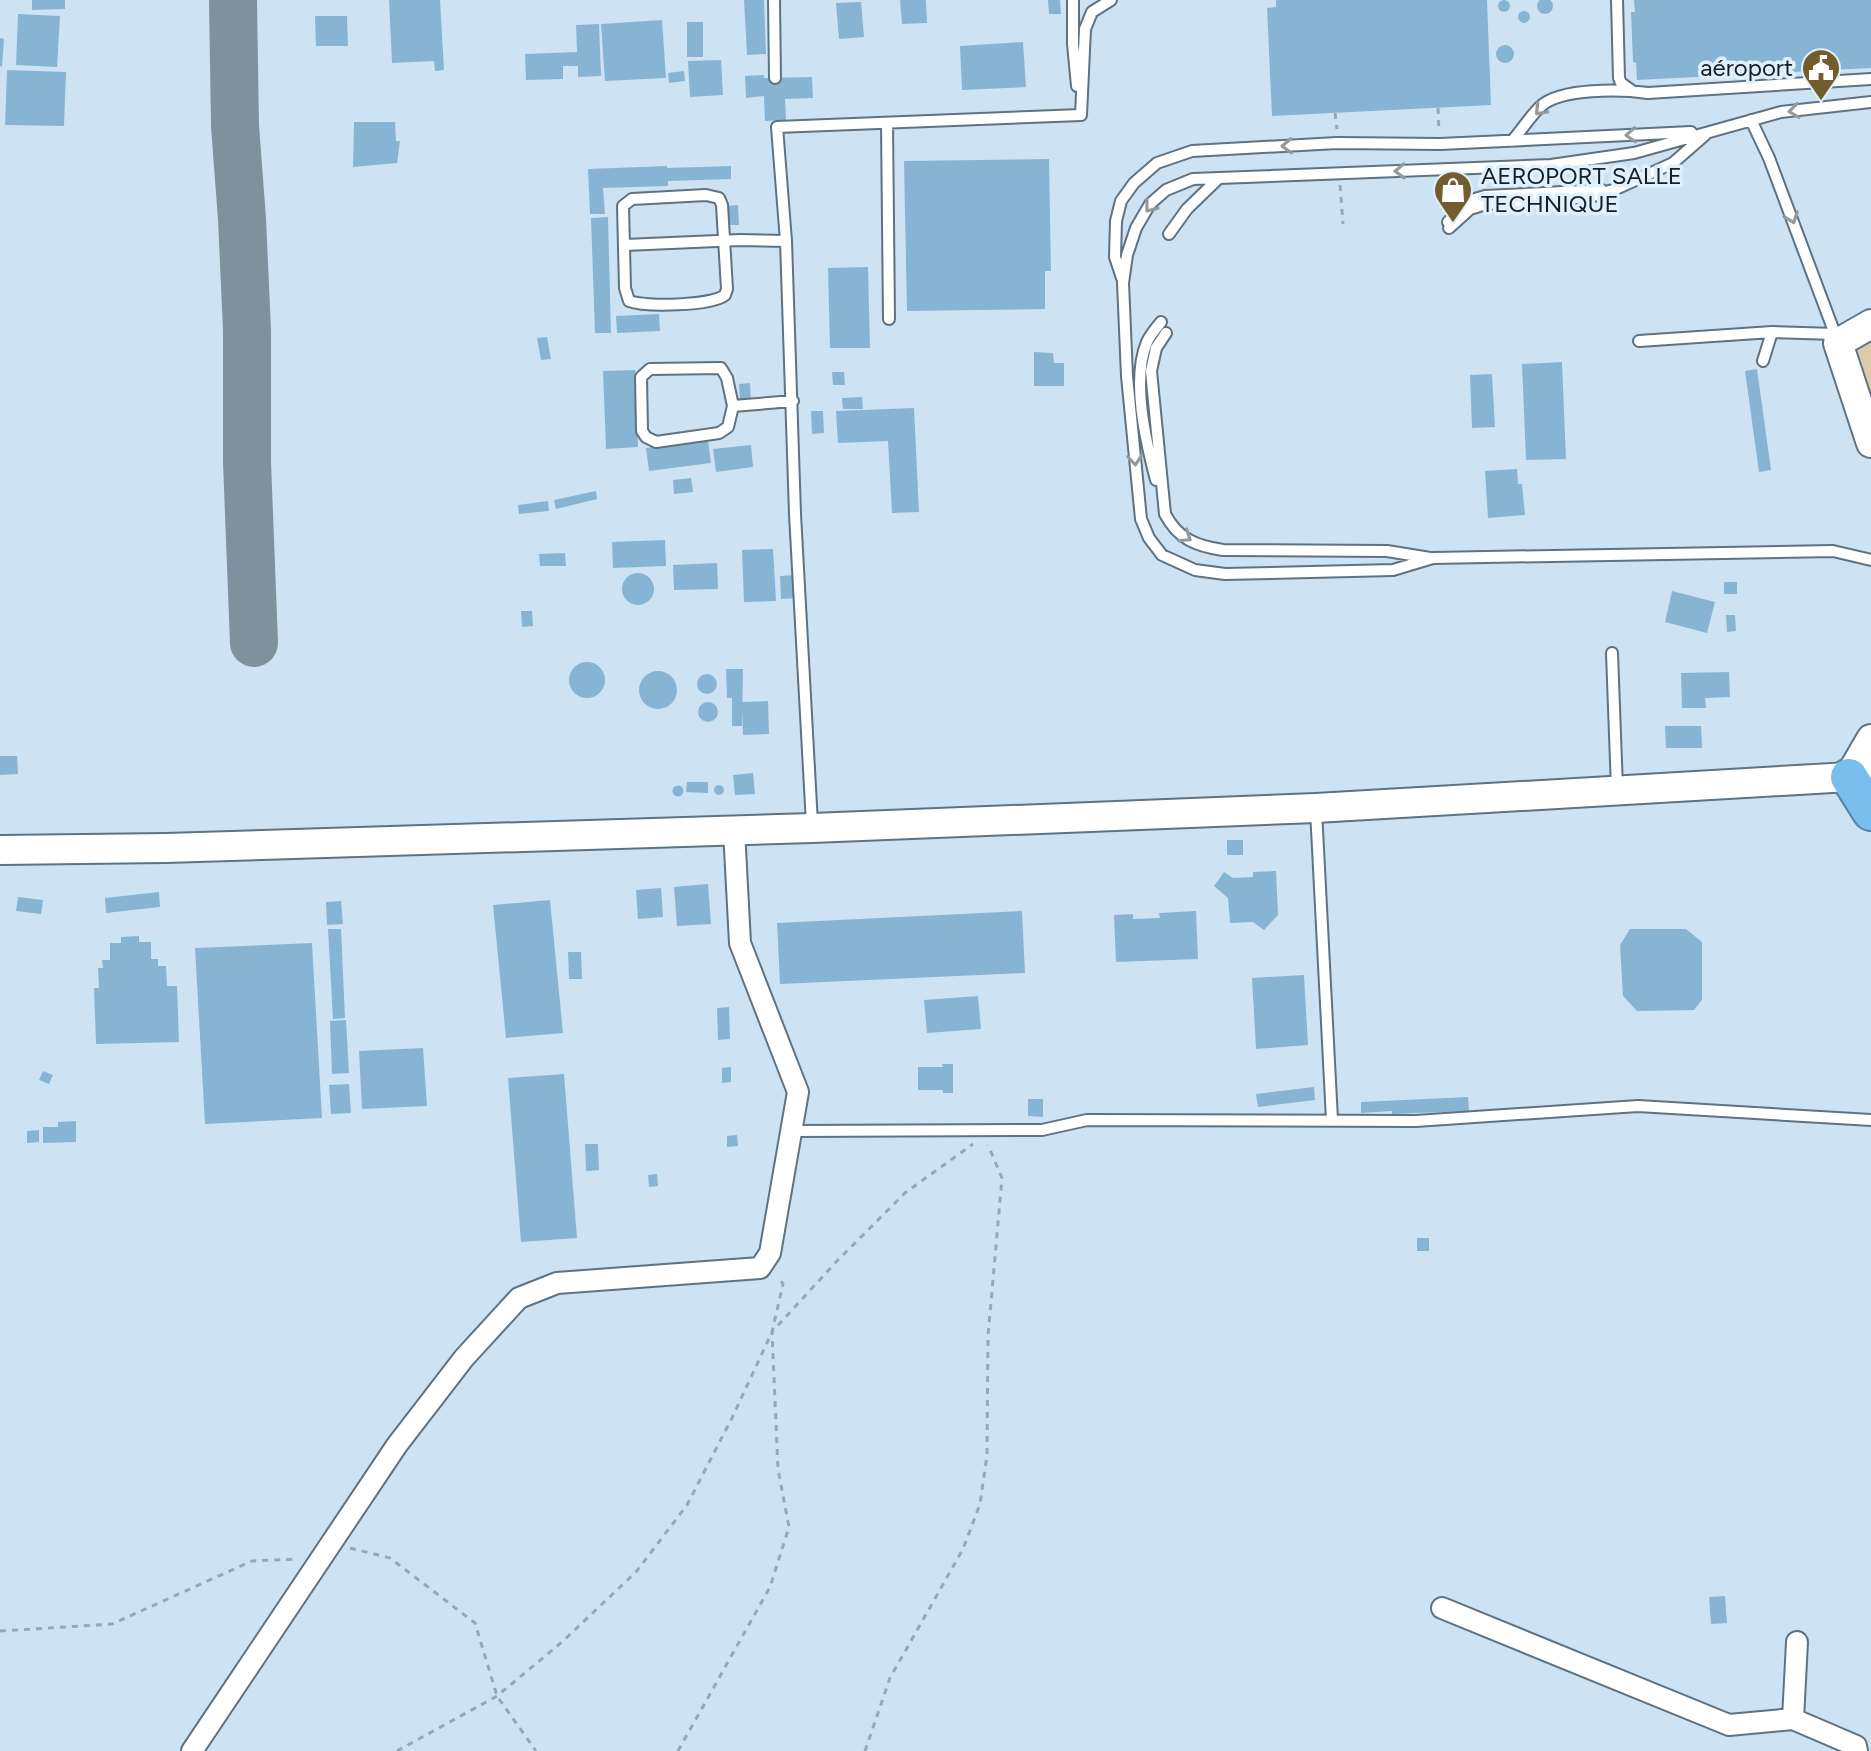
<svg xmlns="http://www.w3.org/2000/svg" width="1871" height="1751" font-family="Figtree,sans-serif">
<rect width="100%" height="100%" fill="#cde3f4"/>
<path fill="#dccbaa" d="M1871,338V394L1858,353V344Z"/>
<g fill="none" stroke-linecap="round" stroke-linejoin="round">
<path stroke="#80919e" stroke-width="48" d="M233,0L235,126L242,219L247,330V462L254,643"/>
</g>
<path fill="#88b4d4" d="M1537 6a8 8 0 1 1 16 0a8 8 0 1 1-16 0Z
M1498 6a6 6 0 1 1 12 0a6 6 0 1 1-12 0Z
M32,0H65V9L32,10Z
M389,0H440L444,70L435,71L434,61L392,63Z
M744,0H764L766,54L747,55Z
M900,0H926L927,23L902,24Z
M1048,0H1060L1061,14H1049Z
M1276,0H1487L1491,105L1272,116L1267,8L1276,7Z
M1634,0H1871V68L1637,80L1636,63L1633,62L1631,12H1635Z
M861,2L864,37L839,39L836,3Z
M1518 17a6 6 0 1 1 12 0a6 6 0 1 1-12 0Z
M18,14L60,16L57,67L16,65Z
M315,16H347L348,46H316Z
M662,20L666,78L605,81L601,24Z
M687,22H703V57H687Z
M599,24L601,76L578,77V66H563V79L526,80L525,54L577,52L576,25Z
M0,38L4,39L2,67L0,66Z
M1023,42L1026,87L962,90L960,46Z
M1496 54a9 9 0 1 1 18 0a9 9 0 1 1-18 0Z
M721,60L723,95L690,97L688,61Z
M7,70L66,72L64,126L5,125Z
M684,71L685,81L669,83L668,73Z
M764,75V78L812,77L813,98L785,99L786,120L765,121L764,96L746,98L745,76Z
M354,122H395L396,141H400L397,163L353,167Z
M1049,159L1051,271H1045V309L907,311L904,161Z
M667,166V168L731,166V179L668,181V186L603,188L605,214H590L588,169Z
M738,205L739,225H725V206Z
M608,217L611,333H595L591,218Z
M868,267L870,348H830L828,268Z
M659,314L660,331L617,333L616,316Z
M547,337L551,359L541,360L537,338Z
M1034,352L1053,353L1054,363H1064V386H1034Z
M1562,362L1566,459L1526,460L1522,364Z
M1757,369L1771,470L1759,472L1745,371Z
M635,370L638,447L606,449L603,371Z
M832,372H844L845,385H833Z
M1492,374L1495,427L1472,428L1470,375Z
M750,383L751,400H740L739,384Z
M862,397L863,409H843L842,398Z
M914,408L919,512L892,513L888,441L838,443L836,411Z
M811,411H823L824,433L812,434Z
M708,440L711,463L649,471L646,448Z
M751,445L753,467L716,472L713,449Z
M1517,469L1518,484H1522L1525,515L1488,518L1485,471Z
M691,478L693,492L674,494L673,480Z
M596,491L597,499L556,509L554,500Z
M548,501L549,511L519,514L518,505Z
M665,540L666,566L613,568L612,542Z
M773,549L776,601L744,602L742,550Z
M565,553L566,566H540L539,554Z
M717,563L718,589L674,590L673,565Z
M622 589a16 16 0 1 1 32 0a16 16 0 1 1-32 0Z
M797,575L798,598L781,599L780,576Z
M1724,582H1737V594H1724Z
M1672,591L1715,602L1707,633L1665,622Z
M521,611H532L533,626L522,627Z
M1726,615H1735L1736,631L1727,632Z
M569 680a18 18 0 1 1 36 0a18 18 0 1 1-36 0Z
M726,669H743L742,726H732V698H727Z
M639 690a19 19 0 1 1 38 0a19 19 0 1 1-38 0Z
M1729,672L1730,697L1705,698L1706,708H1682L1681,673Z
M697 684a10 10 0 1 1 20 0a10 10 0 1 1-20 0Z
M768,701L769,734L743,735L742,702Z
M698 712a10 10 0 1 1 20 0a10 10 0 1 1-20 0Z
M1665,726H1701L1702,748H1666Z
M0,756H17L18,774L0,775Z
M753,773L755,794L735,795L733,775Z
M687,782H708V793L686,792Z
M714 790a5 5 0 1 1 10 0a5 5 0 1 1-10 0Z
M672.5 791a5.5 5.5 0 1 1 11 0a5.5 5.5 0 1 1-11 0Z
M1227,840H1243V855H1227Z
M1276,871L1278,915L1264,930L1253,922L1230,923L1228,898L1214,886L1224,872L1233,878L1253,877V872Z
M708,884L711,924L677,926L674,887Z
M661,888L663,917L638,919L636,890Z
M159,892L160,907L106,913L105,898Z
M18,897L43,900L41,914L16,911Z
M550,900L563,1033L506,1038L493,905Z
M341,901L343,924L327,925L326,902Z
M1022,911L1025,973L780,984L777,923Z
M1196,911L1198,959L1116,962L1114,915L1133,914V919L1160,918L1159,913Z
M328,929H341L345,1018L333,1019Z
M1630,929H1686L1702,942V1000L1694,1010L1637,1011L1623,996L1620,945Z
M139,936V942H151V959H158V966H166L167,986H177L179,1042L96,1044L94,988H99L98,968H103L102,960H110V943H121V937Z
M312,943L322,1118L205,1124L195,948Z
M568,952H581L582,979H569Z
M1304,975L1308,1045L1256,1049L1252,978Z
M978,996L981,1029L927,1033L924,1000Z
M729,1007L730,1039L718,1040L717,1008Z
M346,1020L349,1073L332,1074L330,1021Z
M423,1048L427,1106L362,1109L359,1051Z
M942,1064H953V1093H943V1090H918V1067H943Z
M731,1067V1082L722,1083V1068Z
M43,1071L53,1075L49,1084L39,1080Z
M564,1074L577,1238L521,1242L508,1078Z
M349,1084L351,1113L331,1114L329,1085Z
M1314,1087L1315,1100L1258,1107L1256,1094Z
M1468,1097L1469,1111L1392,1114V1111L1361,1113V1102Z
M1028,1099H1043V1117L1028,1116Z
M76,1121V1142L43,1143V1127H58V1122Z
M39,1130V1142L27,1143V1131Z
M737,1135L738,1146L727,1147V1136Z
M585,1144H598L599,1170L586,1171Z
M657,1174L658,1186L649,1187L648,1175Z
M1417,1238H1429V1251H1417Z
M1725,1596L1727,1623L1711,1624L1709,1597Z"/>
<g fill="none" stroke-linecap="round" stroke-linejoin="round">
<defs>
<path id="lane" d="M774,0L775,78
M1073,0V44L1077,86
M1617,0L1619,78L1621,83L1631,90
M1871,102L1781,112L1634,153L1551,165L1193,179L1166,190L1150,204L1136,228L1127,255L1123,283L1127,376L1141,519L1149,538L1162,555L1195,570L1225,574L1393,570L1433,558L1833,551L1871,560
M1081,115L1085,29L1092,12L1111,0
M1751,120L1769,158L1838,342
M887,123L889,319
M1512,141C1522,130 1530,116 1541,106C1561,88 1621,89 1648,93L1871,79
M706,195L719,198L722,205L727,289L725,295C711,306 645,307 629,301L625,288L623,206L632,199Z
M1448,222L1468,201L1485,196L1602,190
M1449,228L1470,209L1486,204L1590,197L1616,189L1673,163L1705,135
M1169,234L1187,209L1219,178
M625,245L740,240L786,241
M1122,278L1115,257L1116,221L1121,201L1134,183L1157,163L1192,151L1337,143L1440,144L1691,132
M1166,333L1156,348L1151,371L1165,514C1178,539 1196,546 1223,550L1387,551L1430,558
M1639,341L1772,332
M1763,361L1772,332L1835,334
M733,406L727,378L721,368L650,369L641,377L642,431L646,437L656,442L719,433L728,427L733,406L793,401
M1156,480C1146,442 1131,380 1147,342C1150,335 1156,328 1161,322
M1612,653L1617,789
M1316,810L1332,1120
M812,824L795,514L786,241L777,127L1081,115
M791,1131L1042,1130L1087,1120L1416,1121L1638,1106L1871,1120"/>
<path id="street" d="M1442,1608L1729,1725L1793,1719L1856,1746L1857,1751
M1793,1719L1797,1642
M192,1751L397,1445L464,1358L519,1298L557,1283L760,1268L770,1253L798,1092L740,943L734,830"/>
<path id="secondary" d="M1871,324L1838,343L1871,443
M1849,777L1871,739
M0,850L166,848L812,828L1316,808L1849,777L1871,771"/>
<path id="highway" d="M1849,777L1871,812"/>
</defs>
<use href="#lane" stroke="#5e7281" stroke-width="14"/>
<use href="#street" stroke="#5e7281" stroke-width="24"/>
<use href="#secondary" stroke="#5e7281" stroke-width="32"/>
<use href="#highway" stroke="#5786a7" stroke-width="40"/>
<path stroke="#96a8b5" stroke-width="3" stroke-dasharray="6 6" stroke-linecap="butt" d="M1438,108L1439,132
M1335,113L1337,129
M1443,183L1444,208
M1340,185L1343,224
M350,1548L390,1558L475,1623L497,1696L536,1751
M0,1631L112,1624L252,1561L298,1559
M397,1751L497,1696L562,1642L636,1572L687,1505L732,1418L772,1332L783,1284L778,1276
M678,1751L770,1587L789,1527L778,1469L772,1332L836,1262L905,1193L973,1144
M865,1751L890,1678L963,1549L980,1504L987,1455L988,1336L1002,1178L988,1145"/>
<use href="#lane" stroke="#fff" stroke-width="10"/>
<use href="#street" stroke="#fff" stroke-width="20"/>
<use href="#secondary" stroke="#fff" stroke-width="28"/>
<use href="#highway" stroke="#7abeed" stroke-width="36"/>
</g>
<defs><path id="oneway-chevron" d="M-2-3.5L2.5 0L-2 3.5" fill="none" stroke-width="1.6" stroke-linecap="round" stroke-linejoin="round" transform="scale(2)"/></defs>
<g stroke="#969a9c">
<use href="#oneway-chevron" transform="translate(1540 110) rotate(134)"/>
<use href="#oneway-chevron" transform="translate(1794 111) rotate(173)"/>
<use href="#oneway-chevron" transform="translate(1631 135) rotate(177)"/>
<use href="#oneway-chevron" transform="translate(1287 146) rotate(177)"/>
<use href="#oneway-chevron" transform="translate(1400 171) rotate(178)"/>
<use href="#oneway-chevron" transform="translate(1150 207) rotate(128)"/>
<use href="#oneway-chevron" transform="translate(1792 218) rotate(70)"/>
<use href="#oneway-chevron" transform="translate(1135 460) rotate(85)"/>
<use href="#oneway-chevron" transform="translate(1186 537) rotate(33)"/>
</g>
<defs>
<symbol id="civic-pin" viewBox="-11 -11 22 30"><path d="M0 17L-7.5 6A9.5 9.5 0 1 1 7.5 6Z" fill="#745d2d" stroke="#def0fd"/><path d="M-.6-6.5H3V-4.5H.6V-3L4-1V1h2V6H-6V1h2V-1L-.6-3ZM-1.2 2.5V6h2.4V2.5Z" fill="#fff"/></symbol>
<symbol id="shop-pin" viewBox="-11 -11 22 30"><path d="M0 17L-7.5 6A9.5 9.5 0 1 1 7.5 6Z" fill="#745d2d" stroke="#def0fd"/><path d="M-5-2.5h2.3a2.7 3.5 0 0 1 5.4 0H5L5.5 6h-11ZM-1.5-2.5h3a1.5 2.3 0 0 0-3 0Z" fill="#fff"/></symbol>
</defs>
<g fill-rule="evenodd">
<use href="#civic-pin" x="1799" y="46" width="44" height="60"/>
<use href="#shop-pin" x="1431" y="168" width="44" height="60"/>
</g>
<g text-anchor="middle" stroke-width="7" stroke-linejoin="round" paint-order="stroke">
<g font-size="24" fill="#151e24" stroke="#def0fd" text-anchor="end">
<text x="1793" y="76">aéroport</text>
<text x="1481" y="184" text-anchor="start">AEROPORT SALLE<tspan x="1481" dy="28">TECHNIQUE</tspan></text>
</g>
</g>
</svg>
